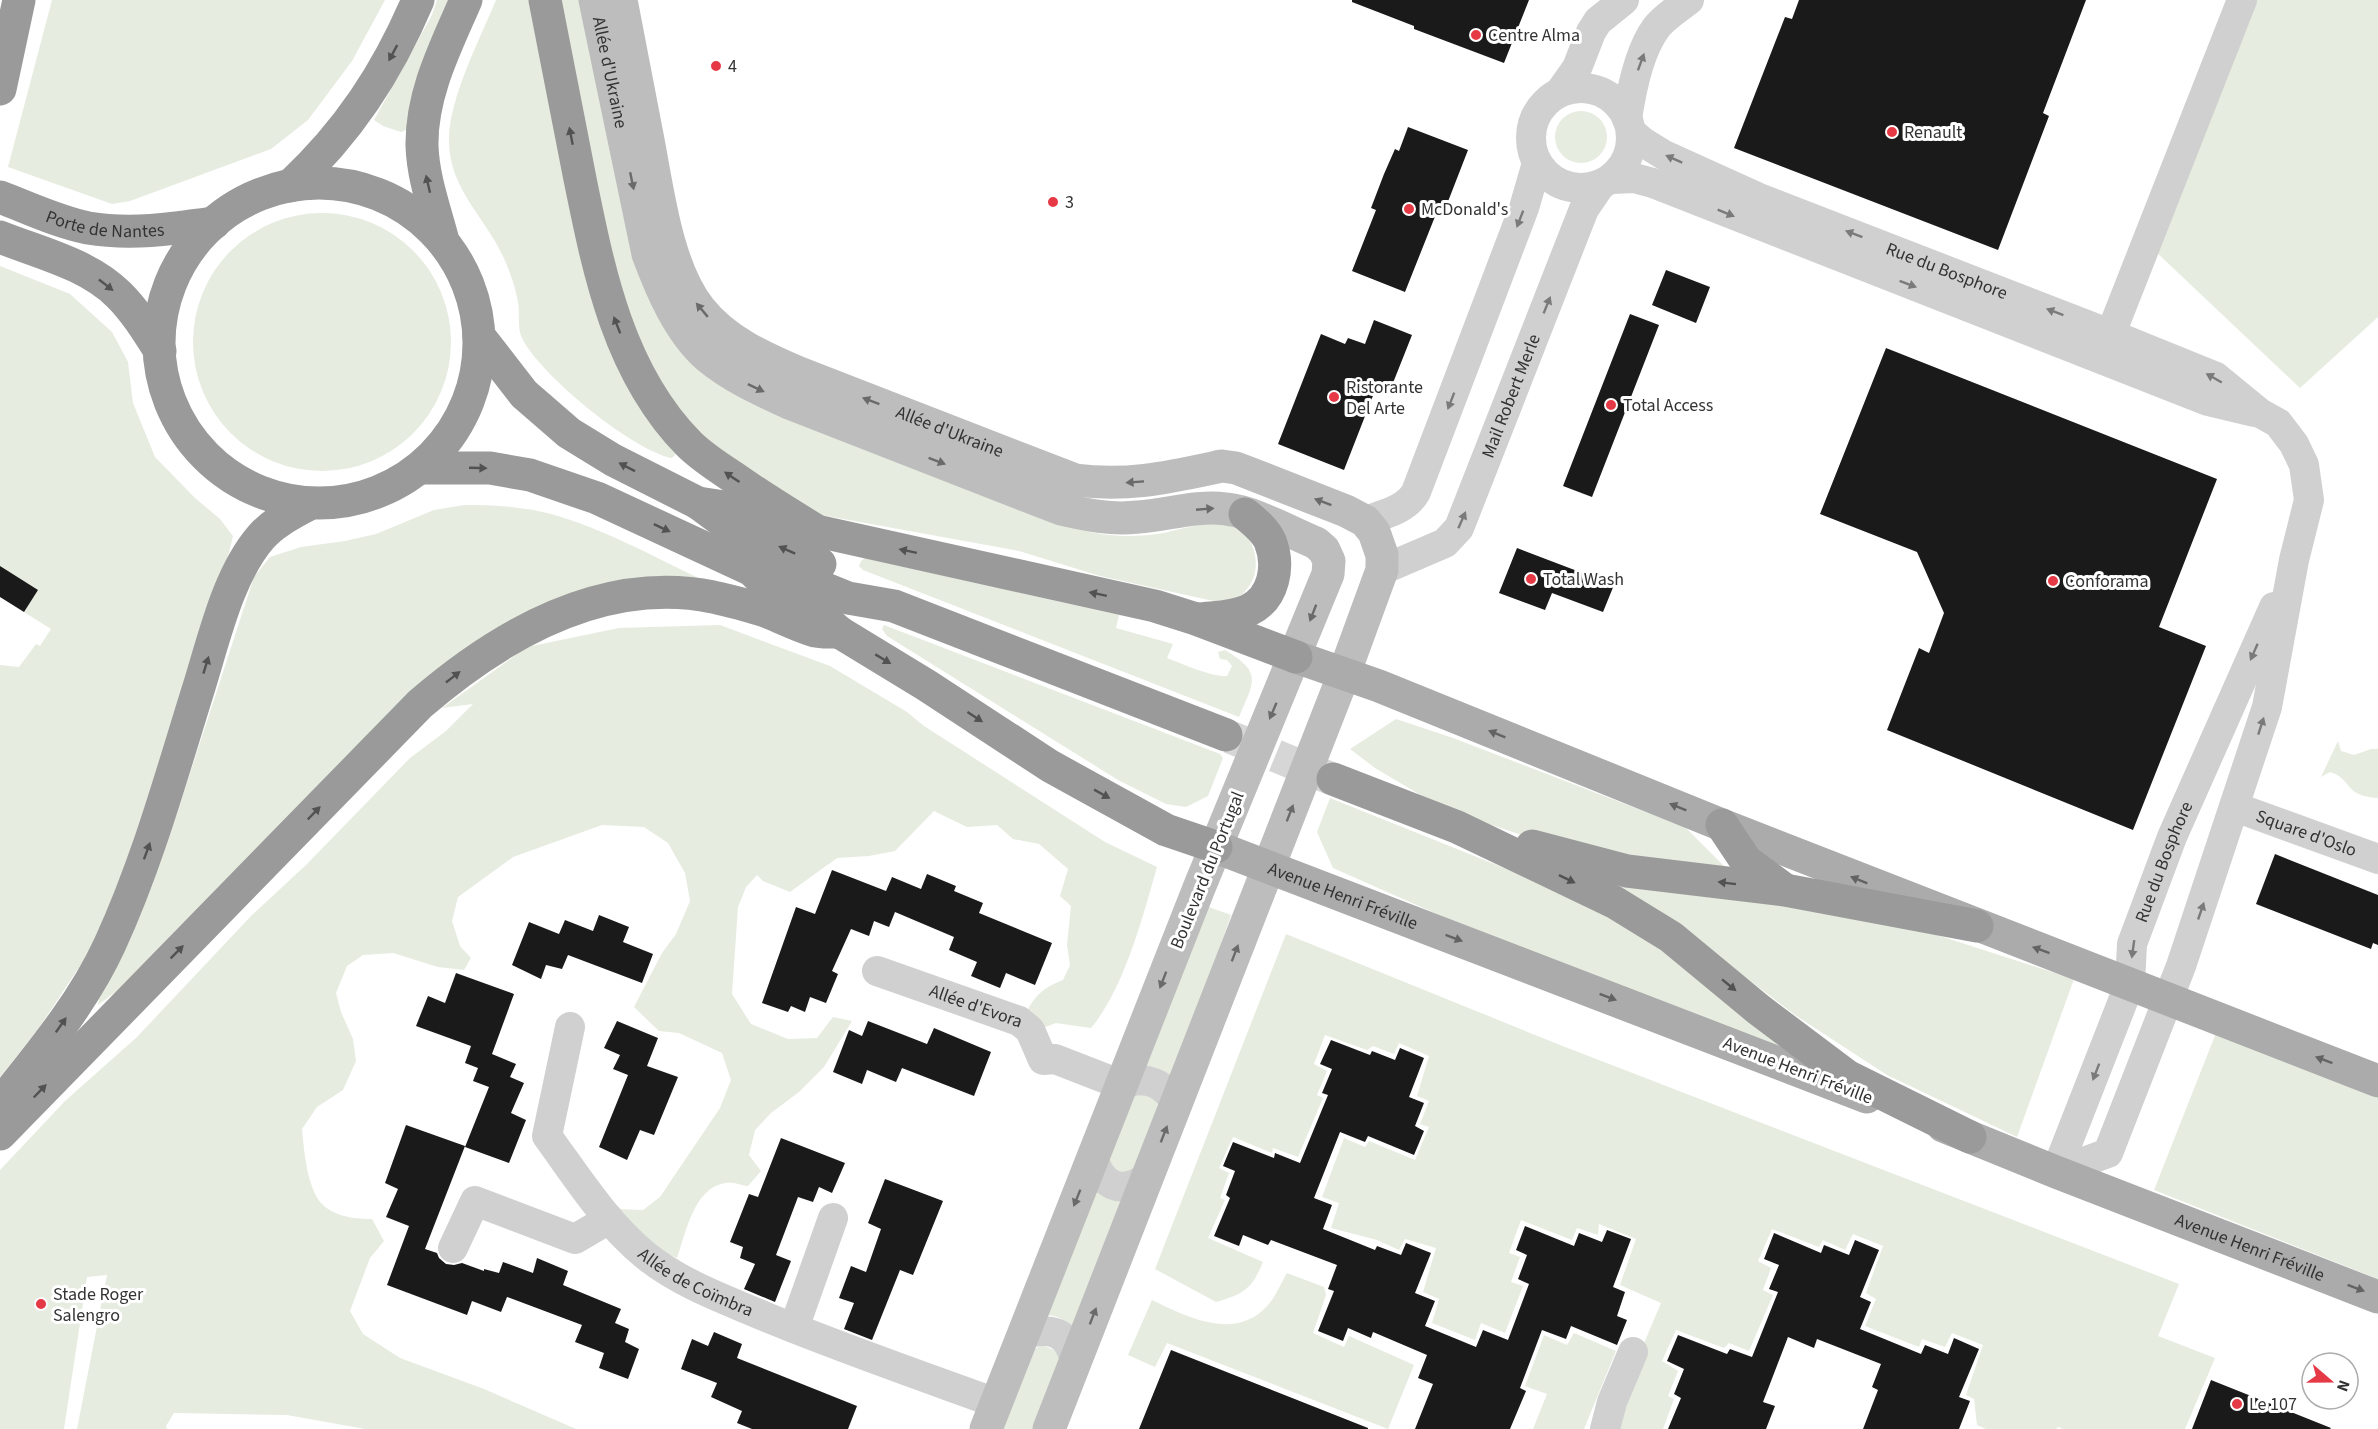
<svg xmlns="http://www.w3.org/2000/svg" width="2378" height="1429" font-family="'Source Sans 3',sans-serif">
<rect width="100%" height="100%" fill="#fff"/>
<path fill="#e6ecdf" d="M52,0H385L352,61L308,120L271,149L130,201L112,204L8,167Z
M437,0H453L411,128L401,132L383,126L374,120L432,15Z
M496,0H535L550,77L675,448L676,454L672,458C633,451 539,374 522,338C517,328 520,313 518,302C516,290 511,275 506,263C488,219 450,192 449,142C448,100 480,39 496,0Z
M556,0H584L668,325L1040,515C1071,527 1093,536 1128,536C1140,536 1153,535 1164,533C1192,527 1241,509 1253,548C1257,559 1257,573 1251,583C1243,597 1234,601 1218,602L1100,576L1019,551L816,514L793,506L693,430L631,339Z
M2253,0H2378V317L2300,388L2154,250Z
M1555 137a26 26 0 1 1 52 0a26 26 0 1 1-52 0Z
M193 342a129 129 0 1 1 258 0a129 129 0 1 1-258 0Z
M0,266L70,294L112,332L128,362L133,403L155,457L195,498L220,519L233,536L228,557L124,868L93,946L39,1028L0,1077V665L19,667L36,644L40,646L51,629L24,612L0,566Z
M464,505C489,505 514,506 538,511C592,522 658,559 709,583L536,608L126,984L98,1005L102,980L136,920L167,844L254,577L270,557L301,547L345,541L376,534L434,510Z
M865,558L1119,615L1116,628L1173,644L1167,658C1183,664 1211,677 1227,676L1232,666L1227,660L1220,659L1218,652L1225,650C1263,673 1254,681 1239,717L863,570L859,566L861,561Z
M720,625L830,666L907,712L924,726L1105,842L1157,867C1143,916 1124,989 1091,1028L1056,1023L1040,1029L1027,1011C1036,994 1045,987 1063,980L1070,965L1067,945L1071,906L1060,896L1068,869L1039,844L1013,839L997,825L967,827L934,811L895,851L869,856L837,858L790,892L763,881L757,875L746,887L738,907L732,994L751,1024L788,1039L817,1038L833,1017L852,1021L824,1067L799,1092L771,1113L755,1130L749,1155L761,1171L748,1186C740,1185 732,1181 725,1183C694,1188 686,1232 677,1258L637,1240L617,1209L643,1210L660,1197L720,1108L731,1080L722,1053L679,1033L659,1031L634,1007L662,953L676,934L690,901L685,873L668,843L644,827L602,825L513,857L458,897L452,921L460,946L471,958L464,970L438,967L393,953L363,955L347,966L336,993L341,1012L353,1039L356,1061L343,1090L317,1107L302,1129C304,1150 307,1190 323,1205C336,1217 356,1219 372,1219L384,1241L370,1258L350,1311L363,1334L400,1358L484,1389L576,1429H365L287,1415L174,1413L166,1426L167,1429H77L107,1275L87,1277L64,1429H0V1170L65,1101L137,1037L251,916L307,864L410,758L446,731L473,704L442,708L527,647L619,628Z
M884,625L1220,754L1223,758L1208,796L1186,807L1166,804L1118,780L887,636L882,629Z
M1396,719L1453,738L1685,827L1731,873L1563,849L1444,809L1375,768L1350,749Z
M2338,741L2341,751L2354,755L2371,749H2378V798C2343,796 2353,779 2330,772L2321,777Z
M1330,798L1559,890L1665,946L1816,1065L1500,942L1333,868L1317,832Z
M1601,878L1903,924L2074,979L2017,1137L1887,1075L1795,1015L1670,920Z
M1206,906L1231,915L1175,1077L1134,1069Z
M1286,934L1560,1045L2179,1284L2158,1336L2215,1358L2185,1429H2063L2058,1427L2056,1429H1986L1977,1425L1974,1399L1966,1395L1983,1345L1952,1333L1945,1347L1922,1339L1919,1347L1865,1326L1876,1299L1866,1293L1883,1246L1853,1234L1845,1250L1823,1240L1819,1247L1772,1229L1758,1261L1771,1268L1763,1290L1773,1295L1749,1351L1729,1343L1724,1348L1676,1330L1662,1361L1678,1371L1668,1396L1674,1399L1663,1429H1616L1614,1414L1661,1303L1620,1285L1636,1239L1599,1224L1598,1235L1577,1228L1572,1240L1521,1220L1509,1253L1520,1257L1511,1282L1523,1286L1505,1333L1481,1323L1475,1340L1432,1323L1439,1299L1423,1292L1436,1248L1405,1239L1399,1250L1377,1240L1331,1228L1339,1203L1322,1197L1344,1138L1365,1147L1369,1141L1415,1160L1429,1127L1420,1124L1429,1101L1417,1096L1429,1056L1399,1043L1394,1054L1373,1046L1367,1050L1325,1035L1314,1064L1327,1071L1317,1095L1323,1098L1298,1157L1273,1148L1272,1153L1233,1137L1219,1168L1229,1173L1220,1198L1225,1200L1208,1238L1263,1262C1252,1289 1244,1294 1216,1302L1155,1269Z
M2216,1033L2378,1097V1279L2154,1190Z
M1151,1093L1162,1112L1130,1178L1103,1166L1125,1098Z
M1090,1181L1129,1197L1078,1332C1065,1321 1057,1313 1040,1316Z
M1287,1273L1324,1287L1326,1295L1313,1333L1344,1347L1349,1336L1414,1365L1388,1429L1167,1343L1155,1367L1128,1355L1152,1300C1187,1317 1236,1342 1268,1305C1276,1296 1281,1283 1287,1273Z
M1574,1333L1616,1351L1584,1429H1533L1547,1394L1525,1386L1544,1335L1567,1345Z
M1042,1345L1059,1352L1064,1364L1039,1429H1000L1031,1351Z"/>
<path fill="#1a1a1a" d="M1352,0H1529L1504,63L1414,29V26L1352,2Z
M1799,0H2086L2043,113L2049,116L1998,250L1734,148L1785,17L1792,19Z
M1408,127L1468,150L1442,217L1436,214L1405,292L1352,271L1376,210L1371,208L1384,174L1395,149L1399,151Z
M1666,270L1710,287L1696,323L1652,305Z
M1630,314L1659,325L1592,497L1563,486Z
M1374,320L1412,335L1389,393L1376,388L1344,470L1278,444L1321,334L1345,344L1348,338L1365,344Z
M1886,348L2217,479L2159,627L2206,646L2133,830L1887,730L1919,648L1929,653L1944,613L1917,552L1820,514Z
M1517,548L1614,585L1603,612L1552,593L1545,610L1499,593Z
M0,566L38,590L24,612L0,597Z
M2275,854L2378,895V945L2373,943L2371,949L2256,904Z
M832,870L886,891L892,877L921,889L927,874L956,886L954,891L983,903L979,913L1052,943L1035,985L1006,973L1000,988L971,976L977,962L949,950L954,937L895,912L889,927L874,921L869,936L851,929L832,971L838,974L826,1003L810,997L805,1012L791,1006L788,1012L762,1003L796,907L815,914Z
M599,915L629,927L623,942L653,954L642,983L568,955L562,969L546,965L541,979L512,965L529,922L559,934L565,920L593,931Z
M456,973L514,994L492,1054L516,1064L510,1077L524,1083L511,1113L526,1120L509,1163L465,1147L489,1087L473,1081L478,1068L465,1063L471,1046L416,1026L428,996L445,1003Z
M617,1021L658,1038L647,1066L678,1077L654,1135L640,1130L627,1160L599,1147L628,1075L613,1069L620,1055L604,1048Z
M868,1021L927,1044L934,1028L991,1052L974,1096L902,1068L896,1082L867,1070L862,1084L833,1072L849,1030L862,1036Z
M1331,1040L1370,1055L1372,1051L1395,1060L1400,1048L1424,1058L1409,1097L1424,1103L1415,1126L1424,1131L1414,1155L1368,1136L1365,1142L1340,1132L1314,1198L1332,1205L1323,1229L1375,1250L1377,1246L1401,1255L1406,1243L1431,1253L1415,1293L1435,1301L1425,1326L1476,1347L1483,1330L1508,1340L1529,1284L1518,1279L1527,1255L1516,1250L1525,1226L1574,1246L1579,1233L1602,1242L1607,1230L1631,1239L1613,1287L1625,1292L1617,1316L1627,1320L1617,1345L1571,1326L1566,1339L1542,1330L1520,1388L1526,1391L1510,1429H1415L1433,1384L1418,1378L1427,1355L1373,1332L1371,1338L1348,1328L1343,1341L1318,1331L1334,1291L1328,1289L1337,1265L1271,1240L1268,1245L1243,1235L1239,1246L1214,1236L1230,1198L1226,1195L1235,1171L1223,1166L1233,1142L1274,1158L1275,1153L1300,1163L1328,1095L1322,1093L1332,1069L1320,1064Z
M406,1125L465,1146L425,1249L437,1253L439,1258L446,1264L454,1265L462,1263L484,1271V1269L499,1273L503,1262L533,1273L537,1258L568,1271L563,1285L621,1309L615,1323L629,1329L625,1342L639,1349L628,1379L599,1368L604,1353L575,1342L582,1325L507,1297L501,1312L472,1301L467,1315L387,1285L409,1226L386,1217L398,1189L385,1183Z
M781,1138L845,1163L832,1193L819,1187L813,1202L798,1197L776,1255L791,1261L775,1302L744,1289L755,1264L740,1258L743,1247L730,1242L749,1194L758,1197Z
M885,1179L943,1201L913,1275L900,1270L872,1340L844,1329L854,1303L839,1298L851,1266L866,1272L881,1229L868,1223Z
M1774,1233L1821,1253L1824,1245L1849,1255L1855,1240L1879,1250L1860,1297L1871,1302L1860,1329L1921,1354L1925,1345L1948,1354L1954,1338L1979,1349L1959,1397L1970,1401L1959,1429H1863L1878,1390L1872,1387L1881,1364L1817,1339L1814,1348L1788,1337L1763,1402L1775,1406L1766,1429H1668L1681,1398L1674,1394L1684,1369L1667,1361L1678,1335L1727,1354L1730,1349L1752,1357L1778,1292L1769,1289L1779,1265L1764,1259Z
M714,1332L742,1344L737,1358L857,1406L848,1429H752L737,1423L742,1411L711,1397L717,1383L681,1369L692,1339L708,1346Z
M1171,1350L1368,1428V1429H1139Z
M2211,1380L2331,1428L2330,1429H2192Z"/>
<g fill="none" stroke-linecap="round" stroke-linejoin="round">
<path stroke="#d6d6d6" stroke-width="33" stroke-dasharray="33 16" stroke-linecap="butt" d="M1230,737L1332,779"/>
<g stroke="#d0d0d0" stroke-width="30">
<circle cx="1581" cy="138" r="50"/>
<path d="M1560,92L1577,68L1591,32L1598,21L1624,0"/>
<path d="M1627,119C1631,92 1639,51 1656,28C1664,17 1678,9 1689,0"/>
<path id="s1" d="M1631,132L1643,142L1664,155L1759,198L2110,334L2216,377L2260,413L2278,423L2294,444L2304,465L2309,500L2294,560L2267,707L2181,966L2108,1153L2056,1172"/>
<path d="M1612,179L1634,178L1653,183L2208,401L2254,412"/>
<path d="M2104,351L2242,0"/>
<path d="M1365,521C1384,514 1406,510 1416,492L1524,208L1537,163"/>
<path id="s2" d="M1382,570L1445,543L1459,528L1584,209L1601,184"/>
<path id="s3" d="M2235,807L2378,859"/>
<path id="s4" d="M877,971L1019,1021L1030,1030L1043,1060L1055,1059L1122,1085C1144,1074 1164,1083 1176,1104"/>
<path id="s5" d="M570,1027L547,1136C577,1177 605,1222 645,1255C681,1284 724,1299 766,1317C841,1348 919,1375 996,1403"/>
<path d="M1093,1158C1102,1186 1120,1195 1146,1178"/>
<path id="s6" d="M2056,1172L2130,983L2132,944L2172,837L2274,607"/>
<path d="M453,1248L475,1201L575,1239L609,1219"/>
<path d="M794,1328L833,1218"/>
<path d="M1023,1334C1051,1327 1069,1331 1075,1362"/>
<path d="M1605,1429L1612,1402L1633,1352"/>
</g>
<g stroke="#bdbdbd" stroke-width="33">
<path id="s7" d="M595,0L648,254C661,289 679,332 708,357C732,377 761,390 789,403L1061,509C1087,515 1111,520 1138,517C1167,515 1197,505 1226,509C1255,512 1289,532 1316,543L1324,550L1329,561L1328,574L1199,888L986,1429"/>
<path id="s8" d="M621,0C630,47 639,93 648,140C658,192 667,268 700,309C725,341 764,358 799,373L1075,480C1129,487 1170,477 1222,466L1236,468L1346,511L1365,521L1374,532L1382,555V570L1344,674L1049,1429"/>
</g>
<g stroke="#ababab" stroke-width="33">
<path d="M1296,657L1379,686L1722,825L2378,1081"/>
<path id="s9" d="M1216,847L1867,1097"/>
<path id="s10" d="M1943,1126L2056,1172L2378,1297"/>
</g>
<g stroke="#9a9a9a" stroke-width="33">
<path d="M545,0C557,60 568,119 580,179C599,273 619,373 689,444C702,457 718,467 733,477C760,496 789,514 817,531"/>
<path d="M0,89L19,0"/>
<circle cx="319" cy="343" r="160"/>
<path d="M290,186C348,132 387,73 418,0"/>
<path id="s11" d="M0,197C29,208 58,222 88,228C131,235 172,229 214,223"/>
<path d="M0,237C40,253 88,264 119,295C136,312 148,332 160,351"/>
<path d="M443,241C435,210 423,178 422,146C421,94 446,46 466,0"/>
<path d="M479,336L524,394L569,433L613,460L698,503L725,523L820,564"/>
<path d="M420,468H490L530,475L597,498L752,570L771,589L820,615L839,632L926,685L1050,766L1166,830L1216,847"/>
<path d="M698,503L731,508L817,531L1155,606L1196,619L1296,657"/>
<path d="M760,570H779L848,598L894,606L1226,735"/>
<path d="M1198,619C1215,617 1233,618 1249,610C1274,598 1280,566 1270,541C1265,530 1255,522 1245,514"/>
<path d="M1333,779L1457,827L1614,902L1671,937L1758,1009L1847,1076L1970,1137"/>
<path d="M1722,825L1746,861L1784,889"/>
<path d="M1532,846L1627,871L1785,890L1977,926"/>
<path d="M0,1104C40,1054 83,1003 110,944C148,861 172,773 199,687C214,639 228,575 261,537C274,522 293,513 309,504"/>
<path d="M0,1134L420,704C500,635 603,575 713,597C730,601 748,605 765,611C781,617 796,625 812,630C820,633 830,632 839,632"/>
</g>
</g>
<defs><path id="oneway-solid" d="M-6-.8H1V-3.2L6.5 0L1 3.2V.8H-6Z" transform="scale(1.5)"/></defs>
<g fill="#525252">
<use href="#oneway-solid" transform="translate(393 53) rotate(118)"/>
<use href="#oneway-solid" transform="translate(571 136) rotate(-101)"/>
<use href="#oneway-solid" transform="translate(428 184) rotate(-103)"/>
<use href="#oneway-solid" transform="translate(106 285) rotate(38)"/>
<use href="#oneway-solid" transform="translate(617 325) rotate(-111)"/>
<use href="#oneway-solid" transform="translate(627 467) rotate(-153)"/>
<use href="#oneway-solid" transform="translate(478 468) rotate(2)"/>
<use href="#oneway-solid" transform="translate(732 477) rotate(-146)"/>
<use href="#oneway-solid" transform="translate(662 528) rotate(25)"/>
<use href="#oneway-solid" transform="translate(787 550) rotate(-156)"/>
<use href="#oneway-solid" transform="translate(908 551) rotate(-168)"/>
<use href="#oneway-solid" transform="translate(1098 594) rotate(-168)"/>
<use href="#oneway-solid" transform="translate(883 659) rotate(31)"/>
<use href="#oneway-solid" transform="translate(206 665) rotate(-73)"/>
<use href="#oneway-solid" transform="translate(453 677) rotate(-38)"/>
<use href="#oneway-solid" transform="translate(975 717) rotate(33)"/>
<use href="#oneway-solid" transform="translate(1102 794) rotate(29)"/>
<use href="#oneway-solid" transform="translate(314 813) rotate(-46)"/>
<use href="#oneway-solid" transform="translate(147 851) rotate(-70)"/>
<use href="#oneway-solid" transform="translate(1567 879) rotate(26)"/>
<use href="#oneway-solid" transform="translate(1727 883) rotate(-173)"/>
<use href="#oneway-solid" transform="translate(177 952) rotate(-45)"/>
<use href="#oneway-solid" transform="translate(1729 985) rotate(39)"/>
<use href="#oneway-solid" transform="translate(61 1025) rotate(-55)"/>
<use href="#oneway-solid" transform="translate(40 1091) rotate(-46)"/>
</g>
<g fill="#7a7a7a">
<use href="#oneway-solid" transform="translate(1641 62) rotate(-70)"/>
<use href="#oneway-solid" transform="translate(1674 159) rotate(-156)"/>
<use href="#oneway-solid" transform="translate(1726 213) rotate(22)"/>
<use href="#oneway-solid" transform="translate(1520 219) rotate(111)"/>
<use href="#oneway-solid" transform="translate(1854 234) rotate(-159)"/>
<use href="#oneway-solid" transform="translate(1908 284) rotate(21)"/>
<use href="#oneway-solid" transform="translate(1547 305) rotate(-68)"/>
<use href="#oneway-solid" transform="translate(2055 312) rotate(-159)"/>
<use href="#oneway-solid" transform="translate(2214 378) rotate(-150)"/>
<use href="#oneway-solid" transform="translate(1451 401) rotate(111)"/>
<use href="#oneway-solid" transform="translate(1462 520) rotate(-66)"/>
<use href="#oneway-solid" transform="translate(2254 652) rotate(114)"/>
<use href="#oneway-solid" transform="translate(2261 726) rotate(-72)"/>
<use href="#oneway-solid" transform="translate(2201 911) rotate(-71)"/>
<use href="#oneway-solid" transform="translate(2133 949) rotate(98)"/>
<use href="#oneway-solid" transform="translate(2096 1072) rotate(111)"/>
</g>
<g fill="#6a6a6a">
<use href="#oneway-solid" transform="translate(632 181) rotate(78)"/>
<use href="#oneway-solid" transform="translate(702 310) rotate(-130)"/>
<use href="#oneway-solid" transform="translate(756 388) rotate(25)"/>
<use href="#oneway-solid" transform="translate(871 401) rotate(-159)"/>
<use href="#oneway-solid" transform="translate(937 461) rotate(21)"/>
<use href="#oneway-solid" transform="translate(1135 482) rotate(176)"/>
<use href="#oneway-solid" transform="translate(1323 502) rotate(-159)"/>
<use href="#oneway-solid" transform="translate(1205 509) rotate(-5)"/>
<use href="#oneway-solid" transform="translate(1313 613) rotate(111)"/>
<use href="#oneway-solid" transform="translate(1273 711) rotate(113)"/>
<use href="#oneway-solid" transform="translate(1290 813) rotate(-69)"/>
<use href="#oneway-solid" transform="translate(1235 953) rotate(-69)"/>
<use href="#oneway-solid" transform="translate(1163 980) rotate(111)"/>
<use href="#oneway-solid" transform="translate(1164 1134) rotate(-69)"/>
<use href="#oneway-solid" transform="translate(1077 1198) rotate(112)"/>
<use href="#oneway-solid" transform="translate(1093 1316) rotate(-69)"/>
</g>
<g fill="#636363">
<use href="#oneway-solid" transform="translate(1497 734) rotate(-158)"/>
<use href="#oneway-solid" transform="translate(1678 807) rotate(-158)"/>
<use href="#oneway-solid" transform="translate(1859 880) rotate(-158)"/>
<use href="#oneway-solid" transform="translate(1454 938) rotate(21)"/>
<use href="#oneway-solid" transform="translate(2041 950) rotate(-160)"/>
<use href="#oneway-solid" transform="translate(1608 997) rotate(21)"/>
<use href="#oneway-solid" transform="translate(2324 1060) rotate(-159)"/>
<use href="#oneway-solid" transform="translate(2356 1288) rotate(21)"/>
</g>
<g fill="#e63946" stroke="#fff" stroke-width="2">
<circle cx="1476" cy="35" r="6"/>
<circle cx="716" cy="66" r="6"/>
<circle cx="1892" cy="132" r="6"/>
<circle cx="1053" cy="202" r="6"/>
<circle cx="1409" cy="209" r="6"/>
<circle cx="1334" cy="397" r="6"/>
<circle cx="1611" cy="405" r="6"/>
<circle cx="1531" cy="579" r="6"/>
<circle cx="2053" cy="581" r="6"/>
<circle cx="41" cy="1304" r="6"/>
<circle cx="2237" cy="1404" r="6"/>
</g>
<g text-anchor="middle" stroke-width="6" stroke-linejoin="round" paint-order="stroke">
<g font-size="18" fill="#333" stroke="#fff" text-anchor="start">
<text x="1488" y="41">Centre Alma</text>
<text x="728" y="72">4</text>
<text x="1904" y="138">Renault</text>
<text x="1065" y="208">3</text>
<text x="1421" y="215">McDonald's</text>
<text x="1346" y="393">Ristorante<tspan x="1346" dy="21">Del Arte</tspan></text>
<text x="1623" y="411">Total Access</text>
<text x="1543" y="585">Total Wash</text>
<text x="2065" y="587">Conforama</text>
<text x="53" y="1300">Stade Roger<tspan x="53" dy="21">Salengro</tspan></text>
<text x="2249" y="1410">Le 107</text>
</g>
<g font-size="18" fill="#333" stroke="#fff">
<text dy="6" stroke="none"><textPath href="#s7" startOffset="74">Allée d'Ukraine</textPath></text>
<text dy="6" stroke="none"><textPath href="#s11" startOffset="110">Porte de Nantes</textPath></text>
<text dy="6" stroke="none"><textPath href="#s1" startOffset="346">Rue du Bosphore</textPath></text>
<text dy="6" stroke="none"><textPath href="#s2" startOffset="231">Mail Robert Merle</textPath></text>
<text dy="6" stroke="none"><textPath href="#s8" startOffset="602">Allée d'Ukraine</textPath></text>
<text dy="6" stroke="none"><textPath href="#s3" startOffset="76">Square d'Oslo</textPath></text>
<text dy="6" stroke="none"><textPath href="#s6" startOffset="330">Rue du Bosphore</textPath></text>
<text transform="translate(1207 870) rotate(-68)" y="6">Boulevard du Portugal</text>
<text dy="6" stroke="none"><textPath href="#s9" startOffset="136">Avenue Henri Fréville</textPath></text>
<text dy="6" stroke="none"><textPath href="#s4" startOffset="105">Allée d'Evora</textPath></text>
<text transform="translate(1798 1070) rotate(21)" y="6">Avenue Henri Fréville</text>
<text dy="6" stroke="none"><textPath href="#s10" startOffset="330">Avenue Henri Fréville</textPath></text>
<text dy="6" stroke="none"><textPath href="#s5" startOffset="324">Allée de Coïmbra</textPath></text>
</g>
</g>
<g transform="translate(2330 1381) rotate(110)"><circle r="28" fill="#ffffff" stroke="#adadad" stroke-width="1.5"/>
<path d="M0-4.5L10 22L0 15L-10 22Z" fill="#e63946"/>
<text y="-9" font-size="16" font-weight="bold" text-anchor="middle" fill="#333333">N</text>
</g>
</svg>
